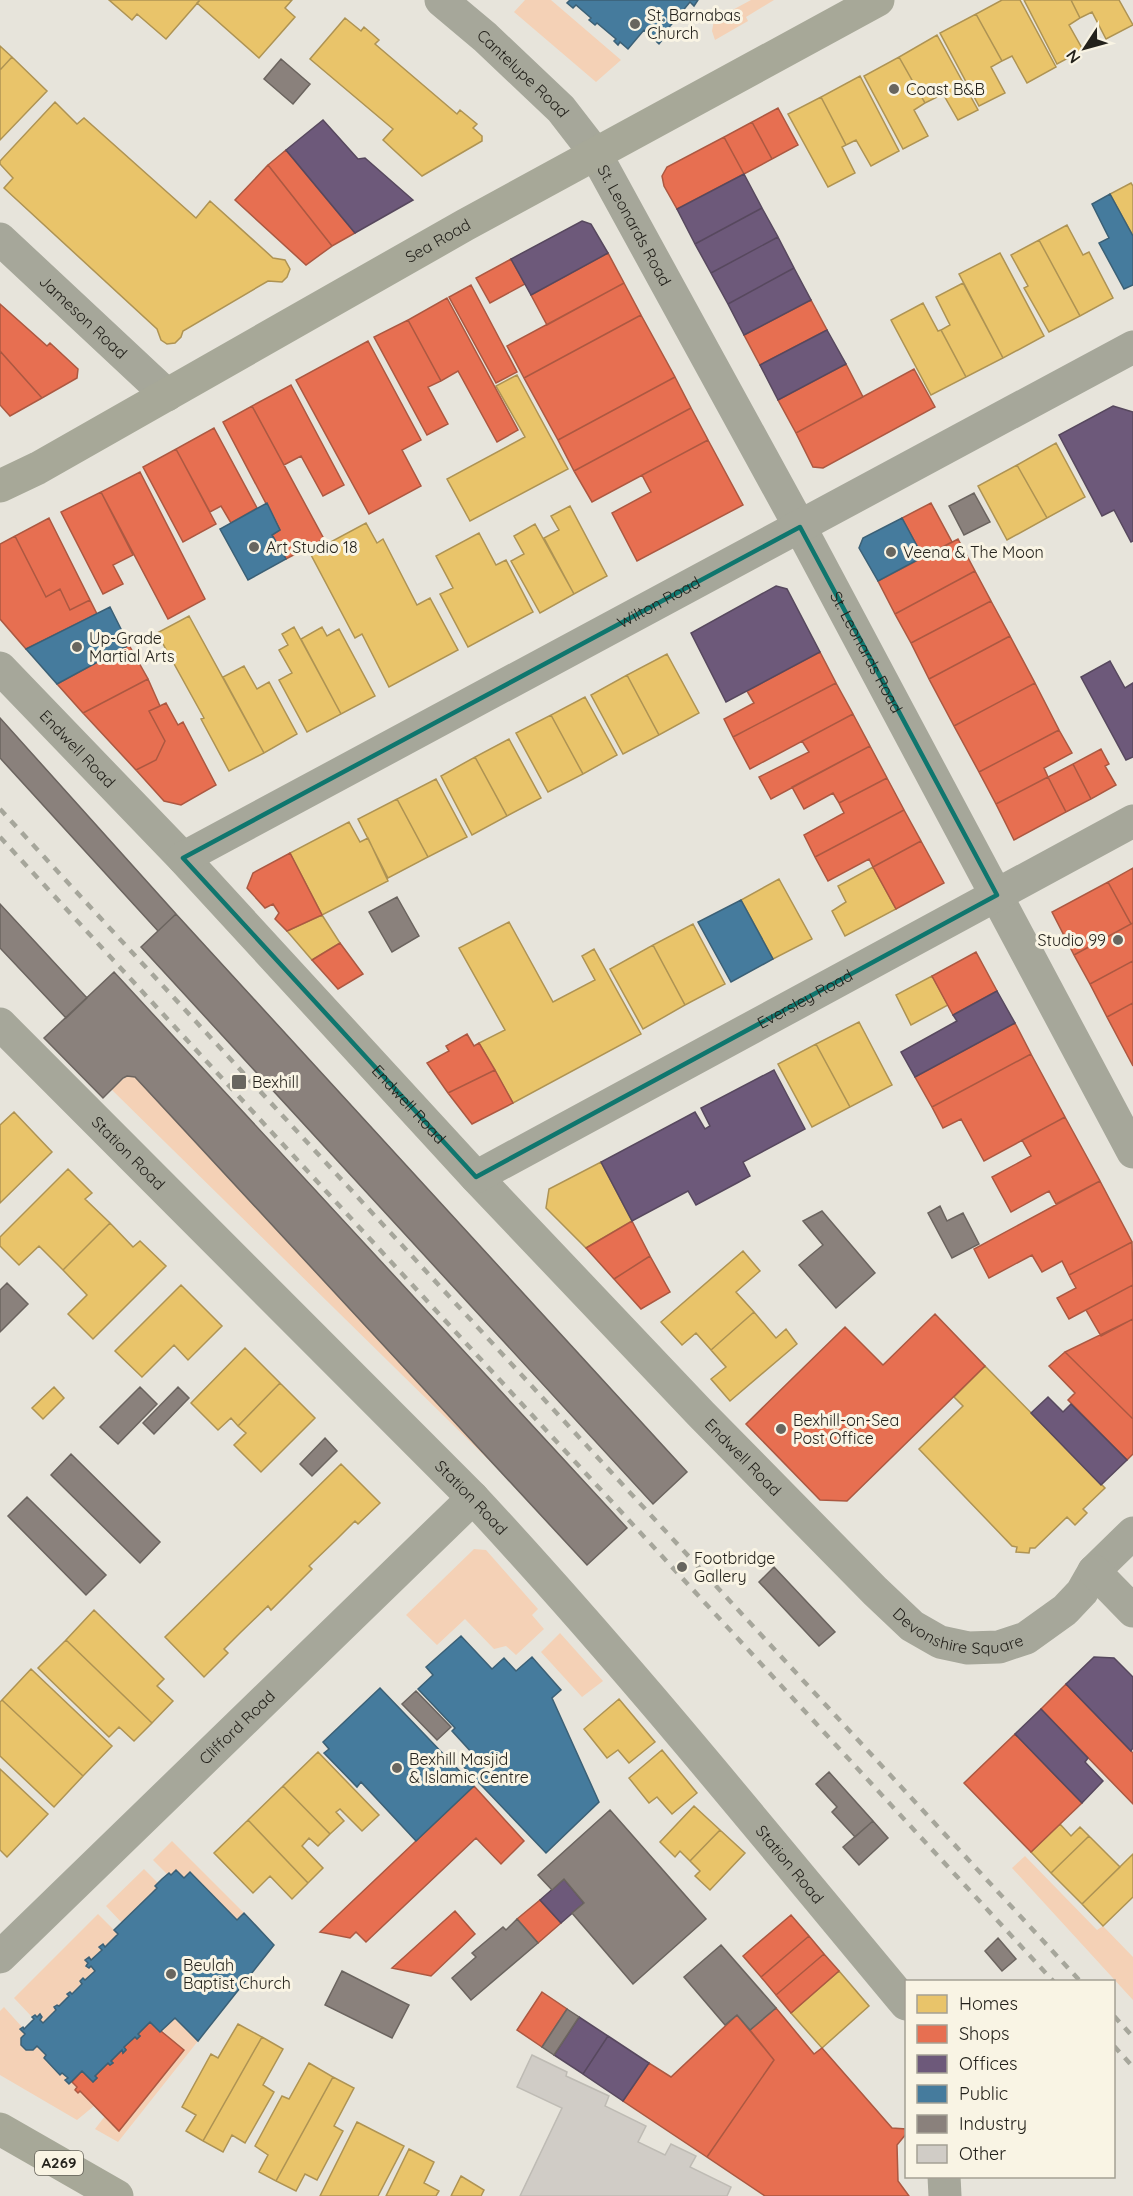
<svg xmlns="http://www.w3.org/2000/svg" width="1133" height="2196" font-family="Quicksand,sans-serif">
<rect width="100%" height="100%" fill="#e7e4db"/>
<path fill="#f4d1b6" d="M525,0H551L621,60L596,82L514,12Z
M751,0H774L746,17L748,21L715,40L712,31L714,20Z
M127,1076L135,1077L504,1475L111,1089Z
M474,1549L486,1550L538,1609L532,1615L544,1629L516,1655L506,1646L494,1649L465,1619L437,1645L406,1615Z
M560,1633L603,1681L582,1697L541,1652Z
M172,1841L244,1913L237,1920L190,1873L184,1878L176,1870L171,1875L169,1873L167,1874L153,1860Z
M1025,1856L1097,1930L1103,1926L1133,1957V2000L1012,1868Z
M144,1869L158,1883L155,1886L157,1888L122,1923L106,1906Z
M98,1914L118,1934L91,1960H85L88,1963L86,1966L89,1968L91,1966L95,1971L85,1980L83,1978L82,1984L72,1994L70,1992L67,1994L69,1996L59,2006L57,2005L54,2007L56,2010L43,2023L40,2020L42,2017L40,2014L32,2017L14,1998Z
M4,2007L22,2027L20,2029L25,2034L21,2038V2044L26,2049L33,2050L37,2046L46,2055L44,2058L60,2075L62,2073L68,2078L66,2080L69,2084L72,2082L77,2087L75,2090L78,2093L80,2091L94,2106L77,2120L0,2075V2011Z
M175,2018L198,2041L118,2142L95,2129L105,2116L183,2050L162,2030Z"/>
<path fill="#e9c46a" stroke="#ae9353" stroke-width="1.5" d="M109,0H200L166,39L137,14L132,20Z
M200,0H292L285,8L295,17L259,58L197,3Z
M1002,0H1020L1056,67L1027,83L1012,56L1002,61L976,14Z
M1024,0H1071L1080,18L1069,25L1083,50L1057,64Z
M1071,0H1119L1133,25L1106,39L1092,12L1080,18Z
M976,14L1002,61L991,67L1005,93L979,106L940,33Z
M345,18L361,31L364,27L379,40L375,44L457,114L460,110L477,124L473,128L482,136V141L422,176L383,140L393,129L310,59Z
M937,35L978,110L958,120L943,94L925,103L899,57Z
M0,46L12,57L0,70Z
M12,57L47,91L0,140V70Z
M899,57L925,103L914,110L928,136L903,149L864,76Z
M860,76L899,151L871,166L856,140L846,145L821,97Z
M821,97L846,145L842,147L855,173L828,187L788,114Z
M55,102L77,124L84,118L196,218L210,201L273,258L285,260L290,269L287,277L282,282L268,281L183,331L181,337L175,343L167,344L161,340L157,329L4,188L13,178L0,164V161Z
M1131,183L1133,186V236L1110,194Z
M1067,225L1083,255L1089,252L1113,298L1080,316L1039,240Z
M1039,240L1080,316L1049,332L1024,288L1028,286L1011,255Z
M1000,253L1044,336L1003,358L959,274Z
M963,283L1003,358L966,377L941,330L950,325L936,297Z
M923,303L938,331L941,330L966,377L931,395L891,320Z
M517,375L568,469L470,521L447,479L525,437L496,386Z
M1056,443L1085,497L1047,518L1017,465Z
M1017,465L1047,518L1007,540L978,486Z
M570,506L607,576L574,594L544,538L559,530L551,516Z
M366,523L377,543L383,539L417,605L430,598L458,650L389,687L362,634L355,638L310,553Z
M535,524L574,594L540,613L511,561L524,554L514,536Z
M479,533L496,565L506,560L533,612L468,647L440,594L453,588L436,556Z
M189,616L264,753L229,771L201,719L204,718L157,633Z
M294,627L341,714L307,732L279,680L292,673L279,650L288,645L282,634Z
M322,627L327,636L339,629L375,696L341,714L301,639Z
M667,654L699,713L659,735L627,675Z
M244,666L257,689L269,682L297,734L264,753L223,677Z
M627,675L659,735L623,754L591,695Z
M585,697L617,755L583,774L551,715Z
M551,715L583,774L548,792L516,733Z
M509,739L541,798L507,816L475,757Z
M475,757L507,816L472,835L441,776Z
M436,779L467,837L428,857L397,799Z
M397,799L428,857L388,878L358,819Z
M349,822L360,842L368,838L388,881L322,915L290,853Z
M873,867L896,909L845,936L832,911L846,902L838,886Z
M779,879L812,939L773,959L741,900Z
M322,915L340,943L312,960L287,931Z
M509,922L553,1002L595,980L582,956L594,949L641,1034L513,1103L479,1043L505,1030L459,948Z
M693,924L725,984L685,1005L653,945Z
M653,945L685,1005L643,1029L610,969Z
M932,976L948,1005L911,1025L896,995Z
M859,1022L892,1085L850,1107L816,1044Z
M816,1044L850,1107L812,1127L778,1064Z
M14,1112L52,1152L0,1203V1125Z
M601,1162L632,1221L586,1248L546,1208L549,1189Z
M68,1169L92,1193L85,1199L110,1223L63,1270L39,1246L19,1265L0,1246V1237Z
M110,1223L133,1247L140,1241L166,1266L93,1339L68,1314L87,1295L63,1270Z
M743,1251L760,1271L736,1292L754,1312L711,1350L696,1333L682,1345L661,1322Z
M181,1285L222,1326L188,1360L174,1345L142,1377L115,1351Z
M754,1312L776,1338L786,1329L797,1344L730,1401L711,1379L726,1367L711,1350Z
M245,1348L280,1383L238,1426L231,1418L218,1430L191,1403Z
M985,1366L1105,1488L1083,1509L1087,1513L1075,1525L1067,1517L1035,1548H1030L1029,1553L1016,1552L1017,1547L1012,1546L919,1449L963,1406L954,1397Z
M280,1383L315,1418L261,1472L234,1445L246,1433L238,1426Z
M54,1387L64,1398L43,1419L32,1408Z
M341,1464L380,1503L358,1524L355,1521L336,1540L309,1566L312,1569L271,1610L268,1606L241,1632L224,1649L228,1653L204,1677L165,1637Z
M94,1610L164,1679L157,1686L173,1701L152,1723L66,1640Z
M66,1640L152,1723L134,1741L119,1727L109,1737L38,1668Z
M31,1669L112,1746L83,1776L2,1700Z
M619,1699L655,1742L629,1763L618,1750L607,1758L584,1729Z
M2,1700L83,1776L54,1807L0,1756V1702Z
M662,1750L697,1793L672,1814L657,1797L649,1803L629,1778Z
M318,1752L379,1815L362,1831L340,1809L336,1812L344,1821L330,1834L283,1786Z
M0,1769L48,1814L7,1857L0,1850Z
M283,1786L330,1834L318,1846L309,1838L302,1846L323,1868L308,1883L248,1820Z
M694,1806L720,1830L690,1861L680,1851L675,1857L660,1842Z
M248,1820L308,1883L292,1899L270,1876L253,1893L214,1853Z
M1060,1824L1071,1836L1080,1827L1089,1836L1051,1873L1031,1852Z
M720,1830L745,1853L710,1890L695,1876L700,1871L690,1861Z
M1089,1836L1120,1867L1082,1904L1051,1873Z
M1133,1854V1897L1103,1926L1082,1904Z
M839,1971L869,2006L822,2048L791,2013Z
M238,2024L262,2037L203,2141L186,2131L196,2115L182,2107L211,2054L218,2058Z
M262,2037L283,2049L263,2085L274,2092L245,2143L232,2135L223,2152L203,2141Z
M309,2063L333,2077L276,2181L259,2172L268,2155L255,2146L282,2096L289,2099Z
M333,2077L354,2088L334,2126L343,2131L317,2180L305,2174L296,2191L276,2181Z
M357,2122L404,2146L378,2196H320Z
M409,2149L434,2162L424,2183L439,2191L436,2196H386Z
M461,2176L484,2190L481,2196H451Z"/>
<path fill="#e76f51" stroke="#ac5841" stroke-width="1.5" d="M778,108L798,145L772,159L752,122Z
M752,122L772,159L744,174L724,137Z
M724,137L744,174L677,209L664,186L662,176L667,167Z
M286,150L355,233L332,246L268,165Z
M268,165L332,246L306,265L235,200Z
M608,253L624,283L547,325L531,295Z
M511,259L525,284L490,303L476,278Z
M624,283L641,315L524,378L507,346Z
M471,285L517,372L496,383L449,297Z
M447,298L518,430L497,442L458,371L441,381L408,320Z
M811,300L827,330L760,365L744,335Z
M0,304L47,346L50,343L78,369L77,378L42,398L0,351Z
M641,315L675,377L558,440L524,378Z
M408,320L441,381L428,387L448,424L427,435L374,337Z
M368,341L421,440L402,450L421,486L369,514L296,380Z
M0,351L42,398L10,416L0,405Z
M846,364L863,397L796,433L778,400Z
M914,369L935,407L823,468L813,467L796,433Z
M675,377L691,408L574,471L558,440Z
M291,385L344,485L323,496L301,456L284,465L252,406Z
M252,406L324,539L286,559L272,535L280,530L223,422Z
M691,408L708,440L592,502L574,471Z
M214,428L257,508L231,523L221,506L210,512L176,449Z
M708,440L743,505L637,561L612,513L651,492L642,475Z
M176,449L216,524L183,542L143,467Z
M140,472L205,599L168,619L101,492Z
M101,492L133,555L113,565L123,584L103,594L61,512Z
M931,503L952,542L923,557L902,518Z
M49,518L90,600L70,610L60,589L46,597L15,536Z
M15,536L46,597L60,589L70,610L90,600L97,614L26,649L0,619V544Z
M958,539L975,571L895,614L878,581Z
M975,571L991,601L911,643L895,614Z
M991,601L1010,636L929,679L911,643Z
M1010,636L1035,683L954,726L929,679Z
M129,645L148,679L83,713L57,684Z
M820,652L836,683L733,737L724,719L754,703L747,691Z
M148,679L160,706L149,711L165,741L156,760L136,770L83,713Z
M836,683L853,714L750,769L733,737Z
M1035,683L1059,730L979,772L954,726Z
M166,703L178,725L183,722L216,785L181,805L164,801L136,770L156,760L165,741L149,711Z
M853,714L870,746L771,799L759,777L809,752L802,741Z
M1059,730L1072,753L1044,768L1048,777L996,804L979,772Z
M870,746L887,778L839,803L833,793L804,809L792,787Z
M1101,749L1109,764L1105,766L1116,785L1091,799L1073,764Z
M1073,764L1091,799L1066,812L1048,777Z
M1048,777L1066,812L1014,840L996,804Z
M887,778L904,810L815,857L804,835L844,813L839,803Z
M904,810L921,841L873,867L869,859L828,881L815,857Z
M921,841L944,883L896,909L873,867Z
M290,853L322,915L287,931L275,919L279,913L273,904L265,908L247,888L253,873Z
M1133,868V923L1131,924L1108,882Z
M1108,882L1131,924L1074,955L1052,912Z
M1133,923V961L1090,984L1074,955Z
M340,943L363,974L338,989L312,960Z
M976,952L997,991L953,1015L932,976Z
M1133,961V1003L1107,1017L1090,984Z
M1133,1003V1066L1107,1017Z
M1015,1023L1031,1054L932,1107L915,1077Z
M467,1034L474,1046L479,1043L495,1070L448,1093L427,1063L449,1051L446,1046Z
M1031,1054L1065,1117L984,1161L961,1119L943,1128L932,1107Z
M495,1070L513,1103L472,1124L448,1093Z
M1065,1117L1100,1181L1056,1204L1049,1191L1011,1212L992,1177L1031,1156L1022,1140Z
M1100,1181L1132,1242L1069,1275L1062,1261L1042,1272L1032,1255L989,1278L974,1249Z
M632,1221L650,1256L614,1279L586,1248Z
M1132,1242L1133,1285L1069,1319L1057,1298L1076,1288L1069,1275Z
M650,1256L670,1292L641,1309L614,1279Z
M1133,1285V1319L1101,1336L1086,1310Z
M935,1314L985,1366L847,1501L820,1500L746,1424L845,1327L883,1365Z
M1133,1319V1419L1065,1352Z
M1065,1352L1133,1419V1454L1127,1460L1068,1400L1075,1393L1049,1366Z
M1066,1684L1133,1753V1804L1041,1709Z
M1015,1734L1082,1803L1031,1852L964,1783Z
M474,1786L524,1841L501,1864L476,1838L366,1942L356,1932L350,1938L320,1932Z
M540,1900L561,1923L538,1943L517,1919Z
M455,1911L475,1934L431,1976L392,1968Z
M791,1915L809,1936L761,1977L743,1956Z
M809,1936L824,1954L776,1995L761,1977Z
M824,1954L839,1971L791,2013L776,1995Z
M542,1992L567,2009L542,2047L517,2030Z
M776,2008L814,2054L822,2048L892,2128L906,2129V2134L897,2145L898,2181L909,2196H765L707,2157L774,2060L750,2030Z
M737,2015L774,2060L707,2157L623,2101L649,2063L671,2077Z
M150,2022L184,2050L119,2131L80,2091L78,2093L75,2090L77,2087L72,2082L82,2071L93,2082L97,2078L95,2076L108,2063L110,2065L113,2063L111,2061L122,2050L123,2053L126,2050L124,2047L135,2037L137,2039L140,2036L138,2034Z"/>
<path fill="#6d597a" stroke="#57485e" stroke-width="1.5" d="M323,120L358,159L365,158L413,200L355,233L286,150Z
M744,174L762,208L695,244L677,209Z
M762,208L778,237L711,273L695,244Z
M582,221L591,224L608,253L531,295L511,259Z
M778,237L794,268L728,304L711,273Z
M794,268L811,300L744,335L728,304Z
M827,330L846,364L778,400L760,365Z
M1113,406L1133,412V541L1131,542L1114,510L1102,516L1059,435Z
M776,586L787,589L820,652L726,702L691,633Z
M1110,661L1125,688L1133,683V757L1126,760L1081,677Z
M997,991L1015,1023L915,1077L901,1052L957,1021L953,1015Z
M774,1070L805,1129L743,1162L750,1176L737,1183L696,1205L688,1191L632,1221L601,1162L695,1112L705,1129L710,1126L701,1108Z
M1048,1397L1063,1412L1071,1404L1127,1460L1101,1485L1031,1413Z
M1094,1657L1114,1658L1133,1677V1748L1131,1751L1066,1684Z
M1041,1709L1088,1758L1085,1762L1103,1781L1082,1803L1015,1734Z
M564,1879L584,1903L561,1923L540,1900Z
M579,2017L608,2036L583,2074L554,2055Z
M608,2036L649,2063L623,2101L583,2074Z"/>
<path fill="#457b9d" stroke="#3b6076" stroke-width="1.5" d="M570,0H698L694,6L690,2L661,37L663,39L659,44L644,30L628,49L620,42L618,45L614,41L616,39L597,23L595,25L589,20L591,18L576,5L573,8L567,3Z
M1110,194L1133,236V285L1124,289L1099,243L1109,238L1092,204Z
M267,503L280,530L272,535L286,559L248,580L220,529Z
M902,518L923,557L878,581L859,548L863,538Z
M110,607L129,645L57,684L26,649Z
M741,900L773,959L731,982L698,922Z
M461,1636L492,1669L504,1658L516,1671L532,1657L561,1690L552,1698L599,1802L546,1853L462,1765L473,1754L452,1731L455,1728L418,1689L433,1675L426,1667Z
M380,1688L474,1786L416,1841L361,1782L357,1787L324,1753L329,1749L323,1742Z
M176,1870L184,1878L190,1872L237,1920L244,1913L274,1945L198,2041L175,2018L160,2032L150,2022L138,2034L140,2036L137,2039L135,2037L124,2047L126,2050L123,2053L122,2050L111,2061L113,2063L110,2065L108,2063L95,2076L97,2078L93,2082L82,2071L69,2084L65,2080L68,2078L62,2073L60,2075L44,2058L46,2055L37,2046L33,2050H26L21,2045V2038L25,2034L20,2029L23,2027L24,2029L34,2019L32,2017L35,2015L37,2017L40,2014L42,2017L40,2020L43,2023L56,2010L54,2007L57,2005L59,2006L69,1996L67,1994L70,1992L72,1994L82,1984L80,1981L83,1978L85,1980L95,1971L91,1966L89,1968L86,1966L88,1963L85,1960L89,1957L91,1960L102,1950L99,1947L103,1944L105,1947L118,1934L114,1930L152,1893L157,1888L155,1886L162,1879L169,1873L171,1875Z"/>
<path fill="#8a817c" stroke="#6b645f" stroke-width="1.5" d="M281,59L310,84L293,104L264,79Z
M974,493L990,522L964,535L949,506Z
M0,718L176,914L158,931L0,758Z
M397,897L419,936L392,952L369,912Z
M0,904L87,998L66,1018L0,948Z
M176,914L687,1472L653,1504L141,947Z
M114,972L627,1528L587,1565L135,1077L127,1076L123,1078L103,1098L44,1038Z
M940,1206L947,1221L963,1213L979,1244L952,1258L928,1213Z
M822,1211L875,1273L836,1308L799,1265L823,1245L803,1221Z
M7,1283L28,1304L0,1332V1290Z
M140,1387L157,1404L118,1444L100,1427Z
M178,1387L189,1398L154,1434L143,1423Z
M325,1438L337,1451L312,1476L300,1464Z
M71,1454L160,1542L140,1563L51,1475Z
M27,1497L106,1575L86,1595L8,1516Z
M774,1567L835,1632L819,1646L759,1582Z
M416,1691L451,1727L437,1740L402,1704Z
M829,1772L873,1821L855,1837L832,1812L837,1807L816,1784Z
M610,1810L706,1919L633,1984L572,1913L584,1903L564,1879L552,1890L538,1875Z
M873,1821L888,1838L859,1865L843,1847Z
M517,1919L538,1943L471,2000L452,1978L476,1957L472,1953L503,1927L506,1930Z
M998,1938L1016,1959L1002,1971L985,1951Z
M721,1945L776,2008L750,2030L737,2015L725,2025L684,1977Z
M342,1971L409,2005L392,2038L325,2005Z
M567,2009L579,2017L554,2055L542,2047Z"/>
<path fill="#d0ccc6" stroke="#bebbb4" stroke-width="1.5" d="M532,2055L567,2072L566,2076L609,2096L605,2106L646,2126L638,2142L665,2155L671,2144L696,2156L690,2167L731,2187L727,2196H520L562,2108L517,2087Z"/>
<g fill="none" stroke-linecap="round" stroke-linejoin="round">
<g stroke="#a6a79a" stroke-width="33">
<path id="s1" d="M441,0L485,37L561,109L595,153L800,527L1133,1152"/>
<path id="s2" d="M0,239L167,395"/>
<path id="s3" d="M0,668L183,858L476,1177L701,1414L875,1591L912,1626L940,1642L968,1648L999,1647L1026,1638L1065,1610L1082,1592L1094,1571L1133,1533"/>
<path id="s4" d="M183,858L1133,347"/>
<path id="s5" d="M0,1024L473,1498C625,1661 764,1834 906,2004"/>
<path id="s6" d="M476,1177L1133,821"/>
<path d="M1094,1571L1133,1611"/>
<path id="s7" d="M0,1957L473,1498"/>
<path d="M944,2176L945,2196"/>
</g>
<g stroke="#a7a898" stroke-width="33">
<path id="s8" d="M0,486L38,468L465,225L878,0"/>
<path d="M0,2129L117,2196"/>
</g>
<path stroke="#a6a69b" stroke-width="4.5" stroke-dasharray="8 8" stroke-linecap="butt" d="M0,809L1081,1982
M0,837L1054,1982
M1114,2016L1133,2037
M1114,2046L1133,2067"/>
</g>
<path fill="none" stroke="#0f766e" stroke-width="4.5" stroke-linejoin="round" d="M800,527L997,895L476,1177L183,858Z"/>
<g fill="#68665f" stroke="#f9f4e4" stroke-width="2">
<circle cx="635" cy="24" r="6"/>
<circle cx="894" cy="89" r="6"/>
<circle cx="254" cy="547" r="6"/>
<circle cx="891" cy="552" r="6"/>
<circle cx="77" cy="647" r="6"/>
<circle cx="1118" cy="940" r="6"/>
<rect x="231" y="1074" width="16" height="16" rx="3"/>
<circle cx="781" cy="1429" r="6"/>
<circle cx="682" cy="1567" r="6"/>
<circle cx="397" cy="1768" r="6"/>
<circle cx="171" cy="1974" r="6"/>
</g>
<g text-anchor="middle" stroke-width="6" stroke-linejoin="round" paint-order="stroke">
<rect fill="#f9f4e4" stroke="#646158" stroke-width="1.5" x="35" y="2151" width="48" height="24" rx="4.5"/>
<g font-size="15" font-weight="bold" fill="#24221c">
<text x="59" y="2168">A269</text>
</g>
<g font-size="16" fill="#24221c" stroke="#f9f4e4" text-anchor="start">
<text x="647" y="21">St. Barnabas<tspan x="647" dy="18">Church</tspan></text>
<text x="906" y="95">Coast B&amp;B</text>
<text x="266" y="553">Art Studio 18</text>
<text x="903" y="558">Veena &amp; The Moon</text>
<text x="89" y="644">Up-Grade<tspan x="89" dy="18">Martial Arts</tspan></text>
<text x="1106" y="946" text-anchor="end">Studio 99</text>
<text x="252" y="1088">Bexhill</text>
<text x="793" y="1426">Bexhill-on-Sea<tspan x="793" dy="18">Post Office</tspan></text>
<text x="694" y="1564">Footbridge<tspan x="694" dy="18">Gallery</tspan></text>
<text x="409" y="1765">Bexhill Masjid<tspan x="409" dy="18">&amp; Islamic Centre</tspan></text>
<text x="183" y="1971">Beulah<tspan x="183" dy="18">Baptist Church</tspan></text>
</g>
<g font-size="16" fill="#24221c" stroke="#f9f4e4">
<text dy="6" stroke="none"><textPath href="#s1" startOffset="110">Cantelupe Road</textPath></text>
<text dy="6" stroke="none"><textPath href="#s1" startOffset="300">St. Leonards Road</textPath></text>
<text dy="6" stroke="none"><textPath href="#s8" startOffset="502">Sea Road</textPath></text>
<text dy="6" stroke="none"><textPath href="#s2" startOffset="114">Jameson Road</textPath></text>
<text dy="6" stroke="none"><textPath href="#s4" startOffset="540">Wilton Road</textPath></text>
<text dy="6" stroke="none"><textPath href="#s1" startOffset="786">St. Leonards Road</textPath></text>
<text dy="6" stroke="none"><textPath href="#s3" startOffset="112">Endwell Road</textPath></text>
<text dy="6" stroke="none"><textPath href="#s6" startOffset="374">Eversley Road</textPath></text>
<text dy="6" stroke="none"><textPath href="#s3" startOffset="598">Endwell Road</textPath></text>
<text dy="6" stroke="none"><textPath href="#s5" startOffset="182">Station Road</textPath></text>
<text dy="6" stroke="none"><textPath href="#s3" startOffset="1084">Endwell Road</textPath></text>
<text dy="6" stroke="none"><textPath href="#s5" startOffset="668">Station Road</textPath></text>
<text dy="6" stroke="none"><textPath href="#s3" startOffset="1370">Devonshire Square</textPath></text>
<text dy="6" stroke="none"><textPath href="#s7" startOffset="330">Clifford Road</textPath></text>
<text dy="6" stroke="none"><textPath href="#s5" startOffset="1154">Station Road</textPath></text>
</g>
</g>
<rect x="905" y="1980" width="210" height="198" fill="#f9f4e4" stroke="#a4a094" stroke-width="1.5"/>
<rect x="917" y="1995" width="30" height="18" fill="#e9c46a" stroke="#a4a094" stroke-width="1.5"/>
<text x="959" y="2010" font-size="18" fill="#24221c">Homes</text>
<rect x="917" y="2025" width="30" height="18" fill="#e76f51" stroke="#a4a094" stroke-width="1.5"/>
<text x="959" y="2040" font-size="18" fill="#24221c">Shops</text>
<rect x="917" y="2055" width="30" height="18" fill="#6d597a" stroke="#a4a094" stroke-width="1.5"/>
<text x="959" y="2070" font-size="18" fill="#24221c">Offices</text>
<rect x="917" y="2085" width="30" height="18" fill="#457b9d" stroke="#a4a094" stroke-width="1.5"/>
<text x="959" y="2100" font-size="18" fill="#24221c">Public</text>
<rect x="917" y="2115" width="30" height="18" fill="#8a817c" stroke="#a4a094" stroke-width="1.5"/>
<text x="959" y="2130" font-size="18" fill="#24221c">Industry</text>
<rect x="917" y="2145" width="30" height="18" fill="#d0ccc6" stroke="#a4a094" stroke-width="1.5"/>
<text x="959" y="2160" font-size="18" fill="#24221c">Other</text>
<g transform="translate(1085 48) rotate(234)" stroke="#f9f4e4" stroke-width="4.5" paint-order="stroke">
<path d="M0-4.5L10 22L0 15L-10 22Z" fill="#24221c"/>
<text y="-9" font-size="16" font-weight="bold" text-anchor="middle" fill="#24221c">N</text>
</g>
</svg>
